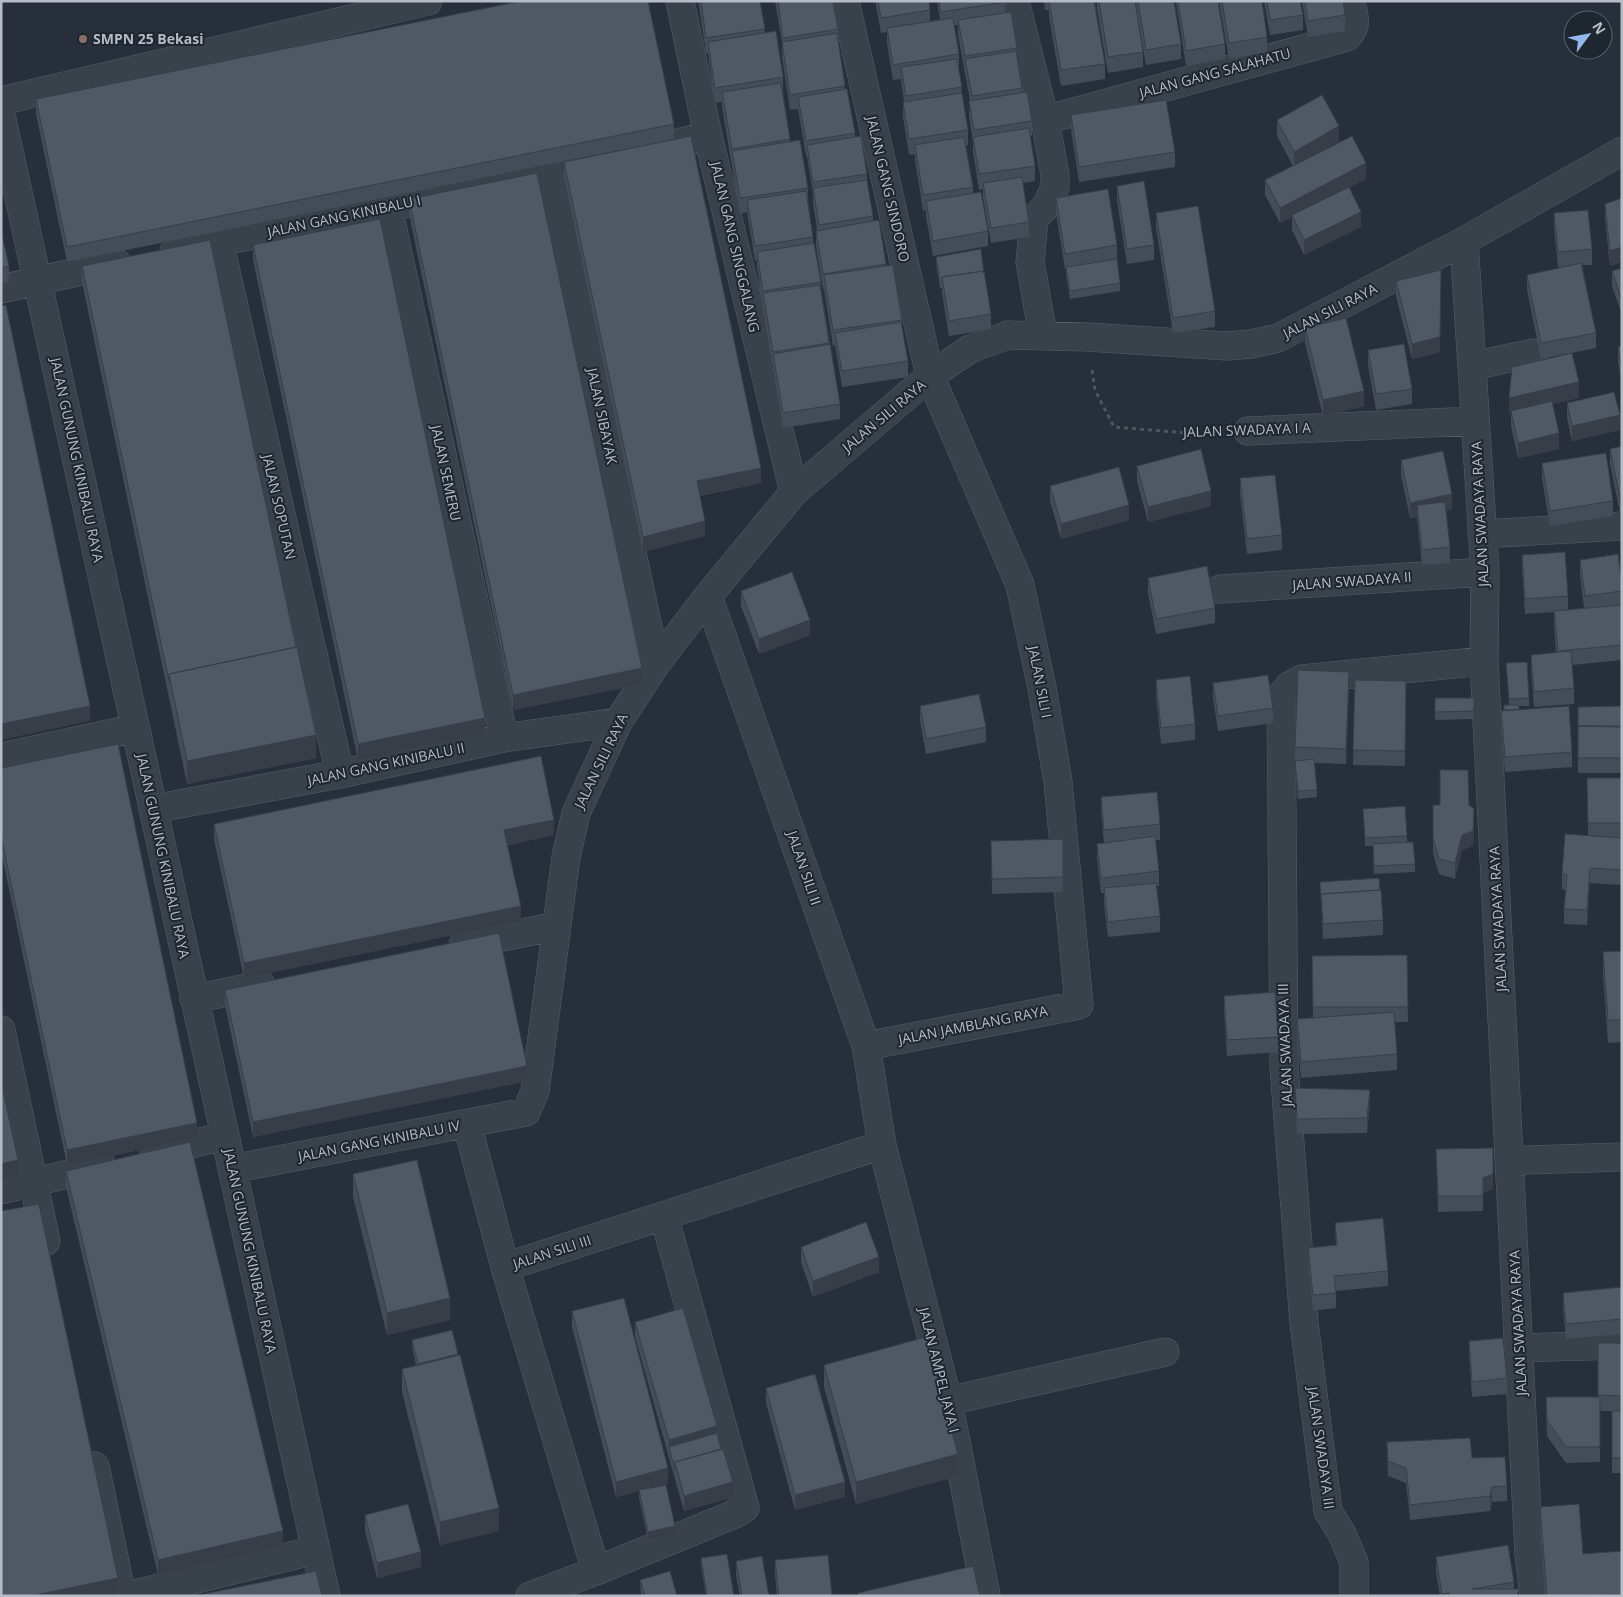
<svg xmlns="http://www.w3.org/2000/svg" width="1623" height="1597" font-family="'Open Sans',sans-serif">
<rect width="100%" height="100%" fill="#262f3a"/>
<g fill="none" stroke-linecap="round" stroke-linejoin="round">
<defs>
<path id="street" d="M680,1L708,136L794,492
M845,1L930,376L1020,585L1042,688L1058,782L1079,1005L866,1046
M1015,1L1045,120L1055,175V187L1047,205L1034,219L1030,262L1043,335
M1,101L428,1
M1,115L326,1596
M1045,120L1347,37C1359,24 1354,17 1350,1
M655,148L708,136
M549,169L656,664
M388,208L504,738
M219,241L340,774
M1464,241L1485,572L1484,661L1529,1554L1534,1596
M174,251L388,208L549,169L601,159
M1,289L117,263
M1472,366L1533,353
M1248,431L1475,421
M1482,534L1622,526
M1220,589L1485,572
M708,596L866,1046L882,1145L948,1401L986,1596
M1,757L136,728
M153,809L340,774L504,738L618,722
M463,945L557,926
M194,999L261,985
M1,1030L46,1241
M467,1124L505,1267
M154,1153L225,1136
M1511,1164L1526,1160L1622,1157
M232,1169L526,1112L535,1091L566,857L576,813L618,722L656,664L708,596L794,492L930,376L970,349L1008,335L1088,337L1227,346L1251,344L1278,338L1464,241L1622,151
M1,1190L102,1166
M1519,1348L1622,1345
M948,1401L1165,1352
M95,1466L122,1596
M596,1571L737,1513L745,1508L664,1216
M126,1596L316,1550
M530,1596L596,1571L505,1267L882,1145
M1354,1596V1562L1342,1534L1328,1511L1304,1323L1284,1067L1281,696L1289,686L1302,679L1484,661"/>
</defs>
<use href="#street" stroke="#575f68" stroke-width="29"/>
<path stroke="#495a5c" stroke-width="3" stroke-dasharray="4 4" stroke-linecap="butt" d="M1092,370L1095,390L1114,427L1200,434L1216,433"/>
<use href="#street" stroke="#39414a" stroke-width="28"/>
</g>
<path fill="#444c57" d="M698,1H760L765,33L783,77V92L790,142L808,188V201L813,237V243L821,282V288L840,404V419L783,428L763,309L757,267V260L755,261L747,212L740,214L722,107V102L715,103L708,53H706Z
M775,1H833L838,29V39L845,89L855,133V137L867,174V183L873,216V221L902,320V329L908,361V377L842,387L835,345L833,346L824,289H823L816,246V231L817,230L813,203V194L807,156H806L798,109L790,110L782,57V42Z
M875,1H929L930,10V21L940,20L937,1H1005V13L1017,48V57L1022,88V93L1032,121V136H1030L1035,166V181L1023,183L1029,222V237L991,243L983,198V189L979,190L973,152V143L969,116L970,101L958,35V25H954L959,54V70L962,93L968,130V145L966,146L973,187V193L988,231V246L933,256L926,217V210L923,211L915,160V154L909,155L903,117V102H904L901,79L893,80L887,43V32L881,33Z
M1044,1H1097V2L1095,3L1105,64V79L1061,86L1049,17V10H1045Z
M1097,1H1135L1143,52V67L1108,73L1097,9Z
M1135,1H1174L1181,44V59L1146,65Z
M1176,1H1218L1225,44V59L1186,66Z
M1219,1H1262L1267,37V52L1229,59Z
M1264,1H1300L1303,15V30L1270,35Z
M1302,1H1343L1345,15V31L1308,37Z
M36,99L674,124V139L761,483L700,496L705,536L643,552L564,177V162L629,148L67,262L36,114Z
M1071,115L1175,152V167L1079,182L1071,130Z
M1277,120L1339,141L1327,148L1366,179L1350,187L1361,227L1304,255L1292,230V217L1280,223L1265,195V180L1293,166L1277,136Z
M1117,186L1154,245V260L1127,264L1117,201Z
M1056,198L1117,245V260L1120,283V291L1070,299L1066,275V269H1065L1056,213Z
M1622,198V262L1610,266L1605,219V204Z
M409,199L642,684L513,710L409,214Z
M1156,213L1215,311V327L1173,333L1156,228Z
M1554,213L1592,249V265H1582L1596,333V348L1541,359L1527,290V275L1566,267H1558L1554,228Z
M1,230L9,266V282L1,283Z
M253,245L485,733L358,760L253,260Z
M936,257L991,314V329L949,336L942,293V288H940L936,264Z
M82,266L316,758L187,784L82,282Z
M1622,268V315L1612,286V271Z
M1396,281L1440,352L1412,359L1396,296Z
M1305,328L1364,406L1323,416L1305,343Z
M1622,346V384L1618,362V347Z
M1368,350L1412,389V404L1376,410L1368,365Z
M1509,398H1579L1553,404L1559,449L1518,458L1511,426V413L1509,414Z
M1567,403L1620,430L1572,441L1567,418Z
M1622,446L1621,518L1610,464V449Z
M1401,460L1452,509L1446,511L1450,547V563L1422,565L1417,517L1410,518L1401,475Z
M1542,463L1613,501V516L1550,526L1542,479Z
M1137,466L1211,506L1148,522L1137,481Z
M1240,478L1282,535V550L1247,554L1240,494Z
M1050,486L1129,520L1061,539L1050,501Z
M1522,555L1568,596V610L1584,608L1580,575V560L1622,584V660L1572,665L1574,688V704L1534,707L1531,671V655L1556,653L1554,626V612L1525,614L1522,570Z
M1148,578L1215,608V623L1156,634L1148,593Z
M741,591L810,635L759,654L741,606Z
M1506,663L1529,698V706H1519V709L1572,752V767L1505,772L1501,726V711L1504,710L1509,705Z
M1156,680L1195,724V740L1161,744L1156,695Z
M1355,680L1406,681L1405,766L1353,765Z
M1213,683L1273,708V723L1218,731L1213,698Z
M1349,687L1346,764L1315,763L1317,797L1298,799L1295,768V747Z
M1435,698H1474V719L1435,720Z
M920,706L986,727V742L926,754L920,721Z
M1622,706V773H1578V726Z
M1,768L197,1138L67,1165L1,851Z
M1587,778H1622V885L1590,883L1587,925L1564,924V909L1566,890L1562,889V873L1588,836Z
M1101,797L1160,824V840H1155L1159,871V886H1157L1160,916V932L1108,937L1104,904V893H1101L1097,859V844L1104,843L1101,812Z
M1433,805H1469L1474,824L1473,846L1462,850L1455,879L1439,874L1433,853Z
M1363,809L1407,836V842L1415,864V872L1374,874L1373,846H1365Z
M214,824L554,835L508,845L521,921L244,978L214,839Z
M1063,839V892L992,894L991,841Z
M1320,882L1383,920V935L1323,939Z
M1622,951V1042L1608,1043L1603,974V952Z
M1407,955L1408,1022H1395L1397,1054V1070L1301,1078L1297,1034V1019L1313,1018L1312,956Z
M225,990L527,1081L253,1137L225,1005Z
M1224,996L1278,1037V1052L1227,1056L1224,1011Z
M1295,1088L1370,1105L1367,1133L1297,1134Z
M1436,1149L1493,1189L1483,1193V1211L1438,1212Z
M66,1171L283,1546L158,1575L66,1187Z
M353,1174L450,1320L387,1335L353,1197Z
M1335,1223L1388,1271V1286L1336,1291V1308L1313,1311L1308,1263V1248L1336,1245Z
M801,1247L879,1272L813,1297L801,1262Z
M1622,1287V1334L1566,1339L1563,1308V1293Z
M572,1311L668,1484L651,1488L675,1534L648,1539L639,1498V1491L616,1497L572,1327Z
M635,1322L717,1433L733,1497L684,1511L635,1337Z
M412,1340L458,1356L499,1531L440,1545L402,1392V1369L416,1366L412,1347Z
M1469,1341L1507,1378V1394L1472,1397L1469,1356Z
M1598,1343H1622V1411H1600V1462L1566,1463L1547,1436L1546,1397H1598Z
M824,1365L958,1476L856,1504L824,1387Z
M766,1388L845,1497L795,1510L766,1403Z
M1612,1411H1622V1473H1612Z
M1387,1442L1472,1458L1507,1486V1501L1492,1502L1490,1511L1410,1520L1406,1483L1388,1476Z
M1540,1507L1583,1554L1622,1551V1596H1545L1540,1530Z
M365,1515L421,1567L377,1578L365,1531Z
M1436,1557L1514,1582V1589L1519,1596H1440L1436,1572Z
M701,1558L734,1596H706L701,1566Z
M775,1560L832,1596H777L775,1575Z
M736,1561L769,1596H740L736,1576Z
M640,1580L677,1596H641Z"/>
<path fill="#373e47" d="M1339,126V141L1294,167V152Z
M1366,163V179L1293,217L1292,215V217L1280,223V208Z
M1361,212V227L1304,255V240Z
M1622,247V262L1610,266V251Z
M1441,285L1440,352L1412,359V344Z
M1579,382V398L1511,413V411V413L1509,414V398Z
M1364,391V406L1323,416V400Z
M1620,415V430L1572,441V426Z
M1559,433V449L1518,458V443Z
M761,468V483L697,496V481Z
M1211,491V506L1148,522V507Z
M1452,494V509L1418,516L1417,505V517L1410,518V503Z
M1129,505V520L1061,539V524Z
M705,521V536L643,552V537Z
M810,620V635L759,654V639Z
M642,668V684L513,710V695Z
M1349,672V687L1346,764V749Z
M90,706V721L1,740V724Z
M485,718V733L358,760V744Z
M316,735V758L187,784V761Z
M1474,809L1473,846L1462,850L1455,879V863L1462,835Z
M554,820V835L504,845V830Z
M1590,868V883L1587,925V910Z
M521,906V921L244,978V963Z
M527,1066V1081L253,1137V1122Z
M1370,1090V1105L1367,1133V1118Z
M197,1123V1138L67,1165V1150Z
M18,1160V1176L1,1179V1164Z
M1493,1174V1189L1483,1193V1178Z
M879,1257V1272L813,1297V1281Z
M450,1298V1320L387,1335V1313Z
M458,1354V1362L418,1371V1364Z
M717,1426V1441L669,1447V1455V1440Z
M958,1454V1476L856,1504V1482Z
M668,1468V1484L616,1497V1482Z
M733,1482V1497L684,1511V1496Z
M845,1482V1497L795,1510V1495Z
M1492,1487V1502L1490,1511V1496Z
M499,1508V1531L440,1545V1522Z
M675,1526V1534L648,1539V1532Z
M283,1531V1546L158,1575V1560Z
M421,1552V1567L377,1578V1563Z
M118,1578V1593L105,1596H31Z"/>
<path fill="#4f5865" stroke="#373e47" d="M521,1H648L674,124L67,247L36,99Z
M701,1H760L765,29L706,38Z
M778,1H833L838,29L783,38Z
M878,1H929L930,10L881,18Z
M939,1H1005V2L941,12Z
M1049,1H1094L1105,64L1061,70Z
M1099,1H1135L1143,52L1108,57Z
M1138,1H1174L1181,44L1146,50Z
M1178,1H1218L1225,44L1186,51Z
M1222,1H1262L1267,37L1229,43Z
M1267,1H1300L1303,15L1270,20Z
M1305,1H1343L1345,15L1308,21Z
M1011,12L1017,48L965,56L958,20Z
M953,18L959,54L893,65L887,28Z
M776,31L783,77L715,88L708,42Z
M837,33L845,86L790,95L782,42Z
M1016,51L1022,88L972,96L965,59Z
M957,59L962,87L906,96L901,67Z
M781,83L790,139L732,149L722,92Z
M847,89L855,133L806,141L798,97Z
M1027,92L1032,121L974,130L969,101Z
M962,93L968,130L909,139L903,102Z
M1322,95L1339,126L1294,152L1277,120Z
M1166,100L1175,152L1079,167L1071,115Z
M1029,128L1035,166L979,174L973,137Z
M691,136L761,468L697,481L705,521L643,537L564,162Z
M861,136L867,174L813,182L807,145Z
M1352,136L1366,163L1280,208L1265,180Z
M964,137L973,187L923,195L915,145Z
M800,140L808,188L740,198L732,151Z
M537,173L642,668L513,695L409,199Z
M1022,177L1029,222L991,228L983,183Z
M867,180L873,216L819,225L813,188Z
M1144,181L1154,245L1127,249L1117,186Z
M1349,187L1361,212L1304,240L1292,215Z
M1108,189L1117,245L1065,254L1056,198Z
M806,191L813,237L755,246L747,200Z
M981,192L988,231L933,241L926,201Z
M1622,198V247L1610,251L1605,204Z
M1198,206L1215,311L1173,318L1156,213Z
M1588,210L1592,249L1558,252L1554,213Z
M380,219L485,718L358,744L253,245Z
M879,220L886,264L823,274L816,231Z
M1,230L9,266L1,268Z
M210,240L296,647L169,674V681L82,266Z
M814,243L821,282L763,291L757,252Z
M981,249L984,274V271L942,277V280L940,281L936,257Z
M1117,259L1120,283L1070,291L1066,267Z
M1581,263L1596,333L1541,343L1527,275Z
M893,265L902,320L833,330L824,275Z
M1622,268V300L1612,271Z
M1441,270L1440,337L1412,344L1396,281Z
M984,271L991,314L949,321L942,277Z
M820,285L829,343L773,352L763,293Z
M6,305L90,706L1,724V306Z
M1346,318L1364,391L1323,400L1305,328Z
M901,322L908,361L842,371L835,333Z
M830,344L840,404L783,413L773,354Z
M1404,344L1412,389L1376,394L1368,350Z
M1622,346V369L1618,347Z
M1572,353L1579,382L1509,398L1512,367Z
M1614,392L1620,415L1572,426L1567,403Z
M1552,401L1559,433L1518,443L1511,411Z
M1622,446V503H1621L1610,449Z
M1201,449L1211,491L1148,507L1137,466Z
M1443,451L1452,494L1410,503L1401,460Z
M1606,453L1613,501L1550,511L1542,463Z
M1119,467L1129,505L1061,524L1050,486Z
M1275,475L1282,535L1247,539L1240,478Z
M1445,502L1450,547L1422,550L1417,505Z
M1565,552L1568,596L1525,599L1522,555Z
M1618,554L1622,584V591L1585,596L1580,560Z
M1207,566L1215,608L1156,619L1148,578Z
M792,572L810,620L759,639L741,591Z
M1622,605V645L1558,651L1554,611Z
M297,647L316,735L187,761L169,674Z
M1571,651L1574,688L1534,692L1531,655Z
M1527,662L1529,698L1509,699L1506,663Z
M1298,670L1349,672L1346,749L1295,747Z
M1268,675L1273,708L1218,716L1213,683Z
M1190,676L1195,724L1161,728L1156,680Z
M1355,680L1406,681L1405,751L1353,750Z
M979,694L986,727L926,739L920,706Z
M1435,698H1474V711L1435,712Z
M1504,705H1519V709L1504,710Z
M1569,706L1572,752L1505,757L1501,711Z
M1622,706V726H1578V707Z
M1578,726L1622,727V758H1578Z
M118,744L197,1123L67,1150L1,836V768Z
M541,756L554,820L504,830L521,906L244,963L214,824Z
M1314,759L1317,790L1298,791L1295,761Z
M1440,770H1468L1469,805L1474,809L1473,831L1462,835L1455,863L1439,859L1433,838V805H1440Z
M1587,778H1622V823H1588Z
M1157,792L1160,824L1104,830L1101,797Z
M1405,806L1407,836L1365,838L1363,809Z
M1565,834L1622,838V870L1590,868L1587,910L1564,909L1567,875L1562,873Z
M1155,836L1159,871L1101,878L1097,844Z
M1063,839V877L992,879L991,841Z
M1413,842L1415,864L1374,866L1373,844Z
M1379,878L1380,890L1321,894V901L1320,882Z
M1156,883L1160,916L1108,922L1104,888Z
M1381,890L1383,920L1323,924L1321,894Z
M499,933L527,1066L253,1122L225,990Z
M1622,951V1020H1608L1603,952Z
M1407,955L1408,1007H1313L1312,956Z
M1275,992L1278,1037L1227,1040L1224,996Z
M1394,1012L1397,1054L1301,1062L1297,1019Z
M1,1081L18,1160L1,1164Z
M1295,1088L1370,1090L1367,1118L1297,1119Z
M190,1142L283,1531L158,1560L66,1171Z
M1493,1148V1174L1483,1178V1196H1438L1436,1149Z
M417,1160L450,1298L387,1313L353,1174Z
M39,1204L118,1578L31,1596H1V1211Z
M1383,1218L1388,1271L1334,1276L1336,1293L1313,1295L1308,1248L1337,1245L1335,1223Z
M866,1222L879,1257L813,1281L801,1247Z
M1622,1287V1319L1566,1324L1563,1293Z
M624,1298L668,1468L616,1482L572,1311Z
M683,1308L717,1426L669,1440L635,1322Z
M452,1330L458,1354L418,1364L412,1340Z
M926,1337L958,1454L856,1482L824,1365Z
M1503,1338L1507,1378L1472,1382L1469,1341Z
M1598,1343H1622V1396L1598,1395Z
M460,1355L499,1508L440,1522L402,1369Z
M815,1374L845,1482L795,1495L766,1388Z
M1546,1397H1600V1447H1566L1547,1420Z
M1612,1411H1622V1458H1612Z
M717,1433L721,1449L675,1462V1470L669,1447Z
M1470,1438L1472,1458L1505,1457L1507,1486L1492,1487L1490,1496L1410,1505L1406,1468L1388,1461L1387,1442Z
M723,1449L733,1482L684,1496L675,1462Z
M666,1485L675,1526L648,1532L639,1490Z
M408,1504L421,1552L377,1563L365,1515Z
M1579,1504L1583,1554L1622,1551V1595L1547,1596L1540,1507Z
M1508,1545L1514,1582L1472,1589H1519L1517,1596H1449V1593L1442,1594L1436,1557Z
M727,1554L734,1596H707L701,1558Z
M828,1555L832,1596H779L775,1560Z
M762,1556L769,1596H742L736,1561Z
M973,1566L980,1596H858V1593Z
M316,1571L322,1596H194Z
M670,1571L677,1596H645L640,1580Z"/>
<circle fill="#8d6e63" stroke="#1e262f" stroke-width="2" cx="83" cy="39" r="5"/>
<g text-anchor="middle" stroke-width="4" stroke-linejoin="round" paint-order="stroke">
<g font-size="14" font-weight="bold" fill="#b5bcc6" stroke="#1e262f" text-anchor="start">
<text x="93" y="44">SMPN 25 Bekasi</text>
</g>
<g font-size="14" fill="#b5bcc6" stroke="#1e262f">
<text transform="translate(1215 73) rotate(-15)" y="5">JALAN GANG SALAHATU</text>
<text transform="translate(888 189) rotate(77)" y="5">JALAN GANG SINDORO</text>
<text transform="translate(344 216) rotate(-12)" y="5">JALAN GANG KINIBALU I</text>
<text transform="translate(735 247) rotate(77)" y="5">JALAN GANG SINGGALANG</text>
<text transform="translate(1330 311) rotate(-27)" y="5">JALAN SILI RAYA</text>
<text transform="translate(602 416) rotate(78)" y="5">JALAN SIBAYAK</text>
<text transform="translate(884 416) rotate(-40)" y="5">JALAN SILI RAYA</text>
<text transform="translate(1247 430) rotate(-2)" y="5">JALAN SWADAYA I A</text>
<text transform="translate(77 460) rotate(78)" y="5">JALAN GUNUNG KINIBALU RAYA</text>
<text transform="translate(446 473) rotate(78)" y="5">JALAN SEMERU</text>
<text transform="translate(279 507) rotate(77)" y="5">JALAN SOPUTAN</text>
<text transform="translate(1480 514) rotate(-93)" y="5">JALAN SWADAYA RAYA</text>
<text transform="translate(1352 581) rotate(-4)" y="5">JALAN SWADAYA II</text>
<text transform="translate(1040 682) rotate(79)" y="5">JALAN SILI I</text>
<text transform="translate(601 761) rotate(-64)" y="5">JALAN SILI RAYA</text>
<text transform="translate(386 764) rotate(-12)" y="5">JALAN GANG KINIBALU II</text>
<text transform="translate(163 856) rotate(78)" y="5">JALAN GUNUNG KINIBALU RAYA</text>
<text transform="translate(804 868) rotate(71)" y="5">JALAN SILI II</text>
<text transform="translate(1498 919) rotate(-93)" y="5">JALAN SWADAYA RAYA</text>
<text transform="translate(973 1025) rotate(-11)" y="5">JALAN JAMBLANG RAYA</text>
<text transform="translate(1285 1045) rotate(-92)" y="5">JALAN SWADAYA III</text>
<text transform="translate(379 1141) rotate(-11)" y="5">JALAN GANG KINIBALU IV</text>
<text transform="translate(250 1251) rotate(78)" y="5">JALAN GUNUNG KINIBALU RAYA</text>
<text transform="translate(552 1252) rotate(-18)" y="5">JALAN SILI III</text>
<text transform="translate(1518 1323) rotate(-93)" y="5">JALAN SWADAYA RAYA</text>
<text transform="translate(939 1370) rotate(76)" y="5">JALAN AMPEL JAYA I</text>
<text transform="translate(1321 1448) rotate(82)" y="5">JALAN SWADAYA III</text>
</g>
</g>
<rect width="1623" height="1597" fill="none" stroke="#b5bcc6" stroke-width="5"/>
<g transform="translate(1588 35) rotate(58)"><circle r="24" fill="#1e262f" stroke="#5a626b"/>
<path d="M0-4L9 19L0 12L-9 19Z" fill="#93b7ed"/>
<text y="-8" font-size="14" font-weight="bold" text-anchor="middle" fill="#b5bcc6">N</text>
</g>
</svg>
